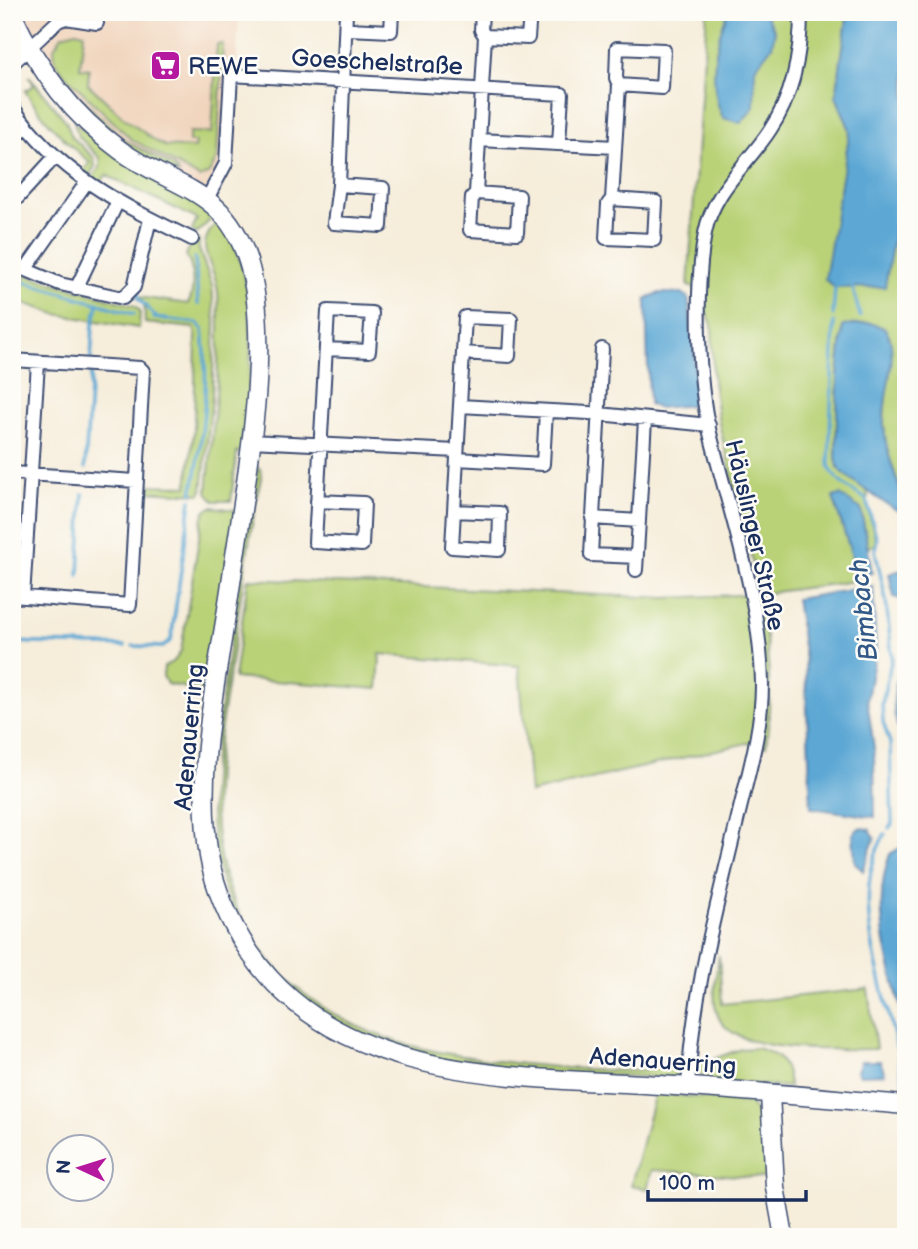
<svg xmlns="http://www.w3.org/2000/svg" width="918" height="1249" font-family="'Balsamiq Sans',sans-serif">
<rect width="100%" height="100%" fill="#fdfcf7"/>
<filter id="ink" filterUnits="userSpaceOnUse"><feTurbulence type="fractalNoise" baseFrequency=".0143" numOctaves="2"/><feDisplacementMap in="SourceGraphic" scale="14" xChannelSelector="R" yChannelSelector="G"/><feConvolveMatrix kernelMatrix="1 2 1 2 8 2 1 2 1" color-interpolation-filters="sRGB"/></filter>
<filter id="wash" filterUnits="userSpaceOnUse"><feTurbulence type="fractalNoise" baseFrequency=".00686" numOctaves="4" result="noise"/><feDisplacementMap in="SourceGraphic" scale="28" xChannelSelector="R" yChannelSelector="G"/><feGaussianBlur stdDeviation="1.57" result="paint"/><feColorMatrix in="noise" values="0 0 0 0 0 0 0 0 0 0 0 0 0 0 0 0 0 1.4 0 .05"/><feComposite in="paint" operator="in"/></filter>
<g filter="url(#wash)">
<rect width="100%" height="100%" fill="#f6edda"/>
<path fill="#f1d5bd" d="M16,12H239L236,70L221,166L201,198L112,144L31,54Z"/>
<path fill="#b9d277" stroke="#6a806a" stroke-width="2" d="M707,12H848L836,96L850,130L826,279L898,210L906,187V504L886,447L884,422L890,336L870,323L843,326L838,375L836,458L839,469L868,489L867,505L876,543L868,548L861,509L833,497L858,575L855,581L760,594C768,646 773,694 766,746L747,743L530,793L519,666L380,654L378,689L234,678L248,579L666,598L760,594L719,423L713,381L712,324L695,288L688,286Z
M76,31L84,33L80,68L89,69L88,84L124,118L157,142L165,146L194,148L195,142H189V132L212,133L217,44H223L217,159L209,173L200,178L131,139L67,77L55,61L54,48L62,35Z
M29,76L66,121L72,137L94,158L95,166L89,176L83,171L90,162C64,141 43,119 25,91L34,85Z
M59,77L124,140L174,167L180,175L147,160L102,127Z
M74,122C117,159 169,181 214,216L196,234L192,230L197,219L106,175L100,184L92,178L100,167V158L78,136Z
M219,221C266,279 248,382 244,453L237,452L231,501H214L207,492C213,426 222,360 218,293C216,261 189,248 219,221Z
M193,239L199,240V249L212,285L215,322L212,399L202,490L200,494L141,491V485L187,486L194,431L196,336L194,328L145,323L144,304L139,297L188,304C195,292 194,267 186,255Z
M26,275L135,306L140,311L139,328L56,314L12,299V291Z
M258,468L261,470V478C248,537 241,597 232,656C224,706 214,758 215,809C218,947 315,1030 444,1053C507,1064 576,1070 640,1071C656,1071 670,1059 686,1062L684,1069L674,1078C590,1073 462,1076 385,1045C362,1036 334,1024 314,1010C250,968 211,884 211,809C211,763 219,718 226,672C235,604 244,536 258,468Z
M212,507L236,510L210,692L167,684L163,676L164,667L175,660L181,651L202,520L205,511Z
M719,955L722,1004L868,989L876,1049C839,1049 740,1055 720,1020C710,1002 716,974 719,955Z
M756,1048C779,1053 788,1064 789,1087L708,1081L697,1071L699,1064L741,1049Z
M655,1093L749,1103L763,1121L768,1178L652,1170L647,1189L631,1185Z"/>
<path fill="#5ca7d4" stroke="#3c6b99" stroke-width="2" d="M728,12H764L775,31L772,46L755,68L754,107L741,123L723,118C708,87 714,43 728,12Z
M848,12H906V187L898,210L885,287L835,288L825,279L850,130L836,96Z
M659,293H682L688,297L694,347L695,405L657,408L649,404L646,299Z
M870,323L885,328C902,354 881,396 884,426C886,453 896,477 904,502L899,511C894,510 841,474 839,469C837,466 837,462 836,458L838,375L843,326Z
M840,495L861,509L872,573L858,575L833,497Z
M901,570L906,601L894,597L889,574Z
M873,586L876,650L867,699L874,748L875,817L811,808L805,660L796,599Z
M906,648V743C885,713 895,680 906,648Z
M859,828L869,829L875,837L863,871L855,863L853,834Z
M906,844V1028C892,974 869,909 890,854Z
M861,1061H880L885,1074L860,1075L857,1071Z"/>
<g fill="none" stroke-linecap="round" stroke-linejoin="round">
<path stroke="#5ca7d4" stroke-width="3.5" d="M195,258L198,304
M18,280L134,314
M853,289L860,316
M138,291V298L157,318
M12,294L20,281
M833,315L835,288
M154,318L197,323L203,329C209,383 203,441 192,493
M834,322L829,465C834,482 852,490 866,499L877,539L875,550L886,600L892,657L882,704L883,722L890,743L892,824L889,828
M91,360L93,325L98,304
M85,468L91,373
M79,575L83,494
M12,642L125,646
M133,646L163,647L171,640L191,500
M885,834C847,897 884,983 897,1049
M898,1057L906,1094"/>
</g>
</g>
<g filter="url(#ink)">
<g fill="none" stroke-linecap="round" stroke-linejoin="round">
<defs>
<path id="street" d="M348,29L391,31L392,12
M485,36L528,38L530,12
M12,64L58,21L66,18L97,23
M12,106C57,173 121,205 192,239
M12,139L26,127
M479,140L615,147
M339,185L383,188L381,226L334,223L339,185L346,12
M476,193L519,196L517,233L470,230L472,197L476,193L485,36L481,30L482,12
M207,199L226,163L231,75L562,94L559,144
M612,199L656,202L654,240L606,238L608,204L612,199L619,85L616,78L617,48L664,50L662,88L619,85
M12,204L54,158
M12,264L60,284L123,298L134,287L150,219
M25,270L86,183
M76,289L117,203
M602,349L591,555L637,557
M12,360L140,368L143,371L130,605L12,596
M460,406L589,413L709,425
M250,441L457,451
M457,459L543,464L546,411
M12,473L136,481
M317,501L364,503L362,545L315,542L328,311L372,313L369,351L326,349
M454,511L500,513L499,550L452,547C456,470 461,393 465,317L511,319L509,356L463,353
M592,518L639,521
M636,570L645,420
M23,597L38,363
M688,1087C692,995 717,906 738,817C748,774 762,730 762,685C761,600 730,515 710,433C697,380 695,287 705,233C713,191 748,164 770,130C793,96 801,53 801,12"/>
<path id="secondary" d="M12,14C37,68 72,115 120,150C173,189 225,187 248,261C274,343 244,491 232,576C220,664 194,767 209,856C215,891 230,923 250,953C339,1084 519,1076 660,1085C742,1090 824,1098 906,1105
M770,1094L775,1187L784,1237"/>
</defs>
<use href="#street" stroke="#3c4c71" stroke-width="16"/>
<use href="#secondary" stroke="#3c4c71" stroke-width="21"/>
<use href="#street" stroke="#fff" stroke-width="12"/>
<use href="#secondary" stroke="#fff" stroke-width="18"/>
</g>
</g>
<defs>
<symbol id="supermarket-square" viewBox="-11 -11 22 22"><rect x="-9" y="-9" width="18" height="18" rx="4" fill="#b5179e" stroke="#fdfcf7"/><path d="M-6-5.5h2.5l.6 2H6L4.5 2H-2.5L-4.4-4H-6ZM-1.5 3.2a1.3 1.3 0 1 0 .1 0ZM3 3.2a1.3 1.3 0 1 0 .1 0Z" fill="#fff"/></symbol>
</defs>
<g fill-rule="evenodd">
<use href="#supermarket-square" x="148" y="48" width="35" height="35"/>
</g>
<g text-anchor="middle" stroke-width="5" stroke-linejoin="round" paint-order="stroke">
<g font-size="24" fill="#1b2f5e" stroke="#fdfcf7">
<text transform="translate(377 62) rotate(3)" y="8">Goeschelstraße</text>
<text transform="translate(755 535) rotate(77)" y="8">Häuslinger Straße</text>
<text transform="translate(189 737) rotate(-85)" y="8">Adenauerring</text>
<text transform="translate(663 1061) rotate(4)" y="8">Adenauerring</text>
</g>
<g font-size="24" fill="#1b2f5e" stroke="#fdfcf7" text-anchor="start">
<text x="188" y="74">REWE</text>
</g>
<g font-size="26" font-style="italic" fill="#325987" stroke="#fdfcf7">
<text transform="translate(863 610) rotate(-96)" y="9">Bimbach</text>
</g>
</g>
<rect width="918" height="1249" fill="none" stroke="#fdfcf7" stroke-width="42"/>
<g transform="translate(80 1168) rotate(274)"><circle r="33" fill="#fdfcf7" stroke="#a3aaba" stroke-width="2"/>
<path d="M0-5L12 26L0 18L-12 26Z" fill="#b5179e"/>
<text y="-10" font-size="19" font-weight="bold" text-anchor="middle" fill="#1b2f5e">N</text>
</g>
<path d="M648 1190v10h158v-10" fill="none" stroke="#1b2f5e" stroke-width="3.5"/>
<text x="659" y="1190" font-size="21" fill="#1b2f5e" stroke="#fdfcf7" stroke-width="5" paint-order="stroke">100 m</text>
</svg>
